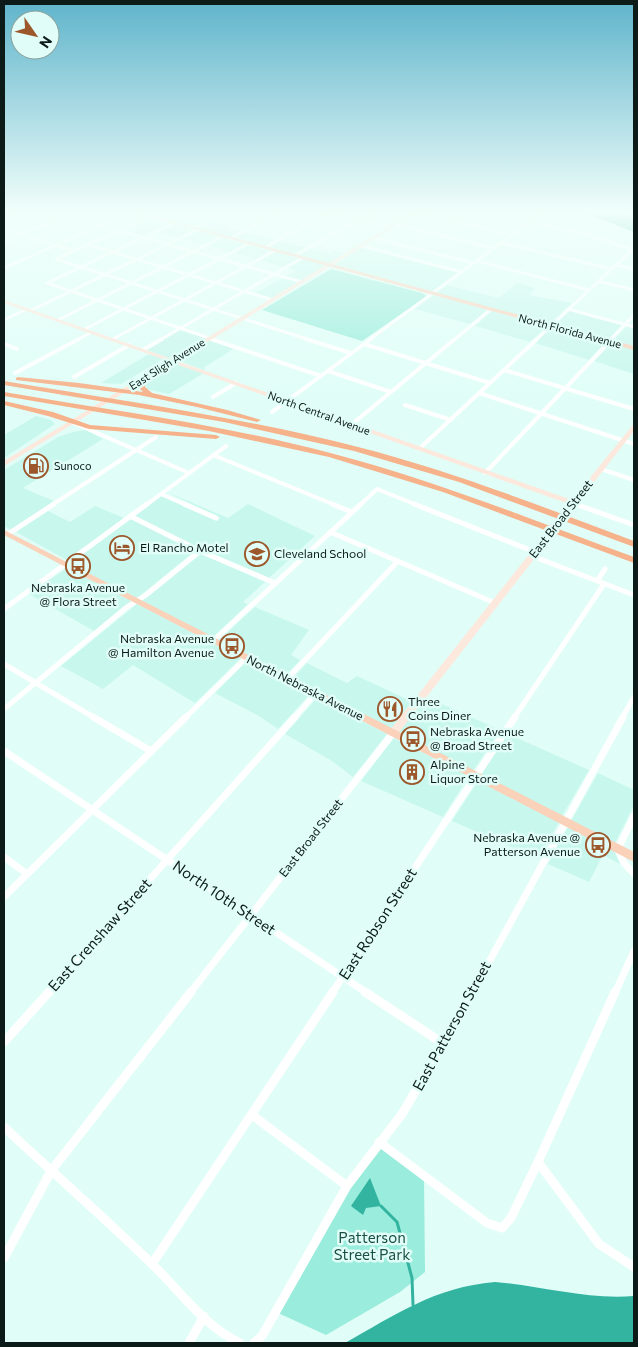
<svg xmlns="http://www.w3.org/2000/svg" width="638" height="1347" font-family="Commissioner,sans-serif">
<rect width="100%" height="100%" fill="#e0fef7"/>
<path fill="#c8f7ed" d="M126,211L129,212L110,221L79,212Z
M137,211H183L210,219L192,228Z
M151,218L171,224L143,236L132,233L140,229L132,227Z
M213,220L229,224L226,228L241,231L229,237L195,228Z
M174,224L194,230L179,238L157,232Z
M198,231L219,237L205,244L182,239Z
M244,232L276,240L264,247L232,238Z
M223,238L245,244L230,252L208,245Z
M279,241L306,248L294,255L267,248Z
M249,245L271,251L257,259L234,253Z
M361,248L387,254L458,273L432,292L334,265Z
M310,249L330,254L335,251L346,254L330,264L298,256Z
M275,252L299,258L284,267L260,260Z
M303,259L328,265L301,281L285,277L296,270L288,268Z
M283,278L299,283L272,298L256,293Z
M517,283L535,288L529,295L572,303L549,324L436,293L447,285L499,298Z
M434,295L488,310L470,324L415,309Z
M492,311L547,326L530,342L475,326Z
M570,311L622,325L608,340L554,325Z
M627,326L634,328V347L613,341Z
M552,327L606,342L589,360L535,343Z
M180,330L205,338L172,359L146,350Z
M210,340L235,348L203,368L207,371L177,360Z
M611,343L634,349V374L594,361Z
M149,354L169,361L167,362L161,360L121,384L101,383Z
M173,362L204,373L169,394L146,389V383L172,365L171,364Z
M36,416L51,420L55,424L4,458V435Z
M86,430L103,439L23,488L54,501L11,530L4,526V470L58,437L73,432Z
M167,492L228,518L248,504L315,536L269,578L202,549L135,516L162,496L217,521L220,518Z
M95,506L124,518L67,560L16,532L48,511L70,522Z
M131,519L195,551L137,598L70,564Z
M201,554L265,582L243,602L248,604L213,637L142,601Z
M67,568L131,601L94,631L29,594Z
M137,604L241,658L195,703L133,665L103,689L61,666Z
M255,607L309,630L291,655L300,660L286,675L219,640Z
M247,661L310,694L278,729L259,716L215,693Z
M307,663L347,683L357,676L411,701L418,694L391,729L293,678Z
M426,697L500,730L473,771L398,732Z
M317,698L387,734L353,777L332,761L285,734Z
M508,734L589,770L562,816L481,775Z
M394,738L469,776L443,817L361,781Z
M598,773L634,790V805L615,843L571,821Z
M478,781L559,822L539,859L452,821Z
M568,827L614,851L620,864L603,855L589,882L548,864Z"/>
<path fill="#9aecdc" d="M331,269L422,293L427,296L362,341L262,310Z
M379,1142L424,1175L425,1272L400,1292L326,1335L276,1312L347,1186Z"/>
<path fill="#33b4a0" d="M573,211C595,211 614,210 634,218V232L596,217Z
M370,1178L381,1206L366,1208L363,1215L351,1206Z
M495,1282C541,1286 588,1300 634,1296V1343H345C395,1315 435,1287 495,1282Z"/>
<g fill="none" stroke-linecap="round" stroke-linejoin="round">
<path stroke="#33b4a0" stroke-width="3" d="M381,1206L397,1222L412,1278L413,1305"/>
<path stroke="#fff" stroke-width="3" d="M486,211L498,214
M326,212L392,227
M416,212L512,235
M4,218L21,211
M530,222L582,233L634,250
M396,225L494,248
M4,229L75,251
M192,229L228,211
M120,231L302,282
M374,238L474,263
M229,239L283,211
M4,242L78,211
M502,243L612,269
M89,245L273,300
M361,246L462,272
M264,248L330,211
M294,256L374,211
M56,259L310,340
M56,259L150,217
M477,261L589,290
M616,265L634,269
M4,268L134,211
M598,281L634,290
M47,283L215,340
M47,283L174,223
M568,309L634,327
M32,310L197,230
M4,320L27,309
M58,320L222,237
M85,329L248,244
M113,339L274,251
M77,340L92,332
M160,340L302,258
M369,340L544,211
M454,340L491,309
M536,340L633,249
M610,340L634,315"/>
<path stroke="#fff" stroke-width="4" d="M211,339L321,376
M306,339L351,353
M4,344L17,349
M364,344L490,383
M143,350L162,339
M504,370L634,409
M328,371L391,392
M15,373L79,339
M74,377L129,345
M479,393L634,444
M213,397L236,383
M405,405L451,420
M272,412L371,339
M74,423L189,473
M351,425L455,339
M419,449L537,339
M213,455L335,505
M601,469L634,480
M485,473L612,339
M161,494L186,505
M573,503L579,505
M52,505L156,437
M146,505L226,446
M360,505L377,489L417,505"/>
<path stroke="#fff" stroke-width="5" d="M184,504L216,518
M332,504L352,512
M414,504L535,552
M575,504L634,525
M130,516L200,551L275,583
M330,532L495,603
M8,534L54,504
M532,556L634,595
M597,581L605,569
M4,609L147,504
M213,641L361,504
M4,664L95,718
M287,679L398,561
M4,709L127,607L146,595L200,551
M185,718L246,658
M294,718L316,693
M514,718L604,584
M622,718L634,697"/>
<path stroke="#fff" stroke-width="7" d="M93,717L151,751
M4,751L367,993
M634,816L618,849L624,863L634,874
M4,857L27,874
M4,897L186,717
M48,993L295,717
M190,993L393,733
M332,993L515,717
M472,993L623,717
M615,993L634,951"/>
<path stroke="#fff" stroke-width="9" d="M365,992L444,1044
M4,1042L49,992
M252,1115L347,1186
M4,1127C53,1173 104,1217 152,1264C180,1291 204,1326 240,1343
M379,1142L487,1223L502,1228L511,1218L538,1162L615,992
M538,1162L599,1244L634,1267
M4,1258L51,1171L191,992
M152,1264L333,992
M189,1343L204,1316
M254,1343L262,1336L347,1186L402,1114L473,992"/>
<path fill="#fce8dc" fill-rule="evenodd" d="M414,211H420L177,361L572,500L632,426L634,425V431L396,736H390L388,733L390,730L569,504L173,363L4,466V461L168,361L4,303V300L172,359Z"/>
<path fill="#fad1b9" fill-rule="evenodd" d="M136,211L634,346V350L127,211Z
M4,530L634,852V862L4,535Z"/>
<path fill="#f6b28b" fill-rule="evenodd" d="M18,377L79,383L143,392L139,388L140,379L143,377L146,379L145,387L152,393L227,410L261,420L257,422L197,407L139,395L16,380V378Z
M4,381C122,401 242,417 358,447C452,471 543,507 634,541V547L459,482L354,451L224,422L4,385Z
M4,392C114,411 226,425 334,454C437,481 535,521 634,557V563L443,492L329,457L209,431L4,396Z
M4,401L53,412L90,425L216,435L220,437L216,439L89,429L48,416L4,405Z"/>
</g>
<linearGradient id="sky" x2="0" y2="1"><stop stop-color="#5fb4cb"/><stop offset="0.53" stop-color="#f1fffb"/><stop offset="1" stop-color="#f1fffb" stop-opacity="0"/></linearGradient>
<rect width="638" height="400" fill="url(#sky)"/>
<defs>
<symbol id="fuel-ring" viewBox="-11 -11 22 22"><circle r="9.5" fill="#e0fef7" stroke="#9c572b" stroke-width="1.5"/><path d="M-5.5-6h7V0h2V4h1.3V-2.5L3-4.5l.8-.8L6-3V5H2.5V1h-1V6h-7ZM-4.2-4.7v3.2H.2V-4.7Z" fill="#9c572b"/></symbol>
<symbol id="hotel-ring" viewBox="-11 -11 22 22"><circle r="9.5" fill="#e0fef7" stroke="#9c572b" stroke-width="1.5"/><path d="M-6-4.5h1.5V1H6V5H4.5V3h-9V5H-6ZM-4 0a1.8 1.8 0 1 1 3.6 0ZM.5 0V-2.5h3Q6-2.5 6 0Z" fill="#9c572b"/></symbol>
<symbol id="school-ring" viewBox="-11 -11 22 22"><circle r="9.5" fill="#e0fef7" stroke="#9c572b" stroke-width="1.5"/><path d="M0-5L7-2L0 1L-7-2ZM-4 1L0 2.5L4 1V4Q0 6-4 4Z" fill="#9c572b"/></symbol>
<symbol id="bus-ring" viewBox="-11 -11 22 22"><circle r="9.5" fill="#e0fef7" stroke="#9c572b" stroke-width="1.5"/><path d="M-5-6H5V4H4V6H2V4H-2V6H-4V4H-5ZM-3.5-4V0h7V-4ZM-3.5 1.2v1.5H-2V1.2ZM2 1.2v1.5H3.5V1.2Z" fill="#9c572b"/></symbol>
<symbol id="restaurant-ring" viewBox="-11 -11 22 22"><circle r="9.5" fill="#e0fef7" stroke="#9c572b" stroke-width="1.5"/><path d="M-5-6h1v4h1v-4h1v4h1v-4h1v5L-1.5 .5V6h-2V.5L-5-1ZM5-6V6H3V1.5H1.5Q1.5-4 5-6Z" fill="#9c572b"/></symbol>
<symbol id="building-ring" viewBox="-11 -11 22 22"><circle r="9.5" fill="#e0fef7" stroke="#9c572b" stroke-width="1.5"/><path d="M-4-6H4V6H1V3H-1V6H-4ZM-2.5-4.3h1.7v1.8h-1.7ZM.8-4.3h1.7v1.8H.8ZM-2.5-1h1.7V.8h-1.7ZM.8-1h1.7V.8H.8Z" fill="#9c572b"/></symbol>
</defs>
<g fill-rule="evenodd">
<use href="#fuel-ring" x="22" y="452" width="28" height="28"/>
<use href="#hotel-ring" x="108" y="534" width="28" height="28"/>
<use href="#school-ring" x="243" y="540" width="28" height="28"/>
<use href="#bus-ring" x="64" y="552" width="28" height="28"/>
<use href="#bus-ring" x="218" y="632" width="28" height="28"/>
<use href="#restaurant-ring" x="376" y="695" width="28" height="28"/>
<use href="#bus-ring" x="399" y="725" width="28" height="28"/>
<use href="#building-ring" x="398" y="758" width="28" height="28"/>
<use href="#bus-ring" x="584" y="831" width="28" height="28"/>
</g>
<g text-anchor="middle" stroke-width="5" stroke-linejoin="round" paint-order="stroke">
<g font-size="11" fill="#0d1b18" stroke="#e0fef7">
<text transform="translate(570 331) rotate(15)" y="4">North Florida Avenue</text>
<text transform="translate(167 364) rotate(-32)" y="4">East Sligh Avenue</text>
<text transform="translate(319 413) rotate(20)" y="4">North Central Avenue</text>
</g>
<g font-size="11" fill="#0d1b18" stroke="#e0fef7" text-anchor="start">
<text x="54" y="470">Sunoco</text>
</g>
<g font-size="12" fill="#0d1b18" stroke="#e0fef7">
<text transform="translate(561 519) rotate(-52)" y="4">East Broad Street</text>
<text transform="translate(305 688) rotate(27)" y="4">North Nebraska Avenue</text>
<text transform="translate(311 838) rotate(-52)" y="4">East Broad Street</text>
</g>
<g font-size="12" fill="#0d1b18" stroke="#e0fef7" text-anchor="start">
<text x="140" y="552">El Rancho Motel</text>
<text x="274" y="558">Cleveland School</text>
<text x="78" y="592" text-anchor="middle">Nebraska Avenue<tspan x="78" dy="14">@ Flora Street</tspan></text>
<text x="214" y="643" text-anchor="end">Nebraska Avenue<tspan x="214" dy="14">@ Hamilton Avenue</tspan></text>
<text x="408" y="706">Three<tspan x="408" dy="14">Coins Diner</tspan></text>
<text x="430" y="736">Nebraska Avenue<tspan x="430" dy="14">@ Broad Street</tspan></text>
<text x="430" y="769">Alpine<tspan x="430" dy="14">Liquor Store</tspan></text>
<text x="580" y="842" text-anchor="end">Nebraska Avenue @<tspan x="580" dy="14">Patterson Avenue</tspan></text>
</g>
<g font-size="15" fill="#0d1b18" stroke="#e0fef7">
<text transform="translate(224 898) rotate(34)" y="5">North 10th Street</text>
<text transform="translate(378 924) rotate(-57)" y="5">East Robson Street</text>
<text transform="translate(100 935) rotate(-48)" y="5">East Crenshaw Street</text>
<text transform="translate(452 1026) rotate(-61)" y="5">East Patterson Street</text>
</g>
<g font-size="15" fill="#1b4f46" stroke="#e0fef7">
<text x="372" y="1243">Patterson<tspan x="372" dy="17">Street Park</tspan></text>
</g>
</g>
<rect width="638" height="1347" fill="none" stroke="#0d1b18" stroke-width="10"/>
<g transform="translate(35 35) rotate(124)"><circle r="24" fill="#e0fef7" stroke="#8ca39e"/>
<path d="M0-4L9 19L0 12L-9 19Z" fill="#9c572b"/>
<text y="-8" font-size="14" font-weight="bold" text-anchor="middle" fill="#0d1b18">N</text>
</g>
</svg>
